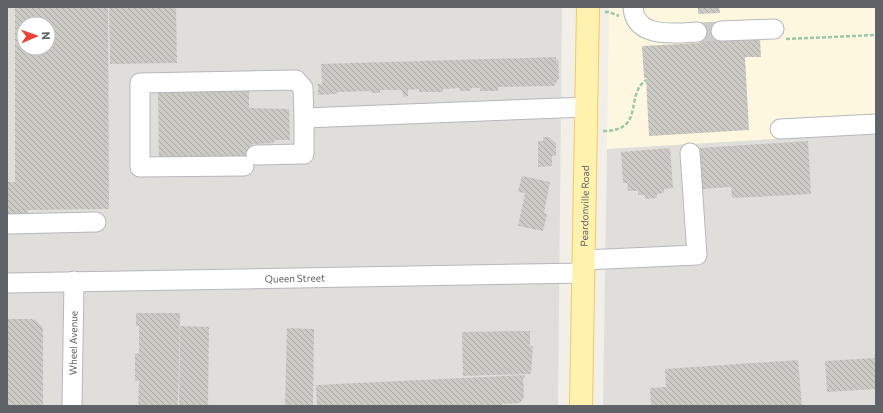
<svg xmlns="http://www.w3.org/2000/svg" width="883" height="413" font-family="Commissioner,sans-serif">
<defs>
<pattern id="building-back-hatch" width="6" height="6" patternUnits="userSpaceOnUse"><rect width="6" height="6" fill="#cccac5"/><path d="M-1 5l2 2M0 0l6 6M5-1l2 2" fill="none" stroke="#a9a8a4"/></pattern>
</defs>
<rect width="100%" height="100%" fill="#f1efe8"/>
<path fill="#fef7e0" d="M609,7H876V133L607,149Z"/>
<path fill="#e0deda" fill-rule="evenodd" d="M7,7H562L558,406H7ZM24,24H48V48H24Z
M876,133V406H603L607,149Z"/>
<path fill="url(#building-back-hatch)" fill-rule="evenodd" d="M15,7H108L109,209L28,210V218H7V182H15ZM24,24H48V48H24Z
M109,7H176L177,63L110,64Z
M698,7H719L720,13L698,14Z
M718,23L719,41L760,39L761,57H745L749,130L649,136L646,78H644L642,46L699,43L698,24Z
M556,57V60H558L559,78L554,86L498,87V91H480V88H471V91H460V88L443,89V92H419V89L408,90V96L403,97L402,90H380V93H372V91L337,92V94L318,95V84H322L321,64Z
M249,90V108L289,109L290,140H274V143L252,144V160L159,162L158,92Z
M543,137H549L556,143V156H552V166L538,167V141H543Z
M808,141L811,194L732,198L731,187L702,189L700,148Z
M670,148L673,188L664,189V193L657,194V198L645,199V195H638V191H628L627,183H623L621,152Z
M522,176L550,182L544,213L547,214L543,231L518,226L525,193L518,192Z
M136,313H180L178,406H138L139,381H135V353L139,354V326H136Z
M7,319H31L36,320L43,328V406H7Z
M180,326L209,327L208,406H179Z
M287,328L314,329L313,406H285Z
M530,331V346H533L531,374L463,376L462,332Z
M876,358V389L827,392L825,361Z
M798,360L802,406H651L650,388L666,387L665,369Z
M525,375V378H523L524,397L520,403L502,404V406H317L316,385Z"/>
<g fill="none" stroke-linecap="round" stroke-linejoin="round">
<path stroke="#ccccc8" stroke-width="19" stroke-dasharray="19 10" stroke-linecap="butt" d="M697,32L721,31"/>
<defs>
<g id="minor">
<path d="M633,7C635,39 675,33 697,32"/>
<path d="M721,31L774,29"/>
<path d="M780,129L876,124"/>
<path d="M256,155L304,154V118"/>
<path d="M244,166L140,167V83L296,80L303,88L304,118L587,107"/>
<path d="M7,224L96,222"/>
<path d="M584,260L697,255L690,153"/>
<path id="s1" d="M7,283L584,273"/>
<path id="s2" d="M72,406L74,281"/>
</g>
<g id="major">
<path id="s3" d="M581,406L588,7"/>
</g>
</defs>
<use href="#minor" stroke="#b5b8bc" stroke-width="21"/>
<use href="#major" stroke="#f2c960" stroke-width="24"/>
<path stroke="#9cc7a9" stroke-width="2.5" stroke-dasharray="4 2" stroke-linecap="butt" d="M605,12H609L619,16
M786,39L876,35
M603,131C646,131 624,96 646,80"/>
<use href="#minor" stroke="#fff" stroke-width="19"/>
<use href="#major" stroke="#fff2af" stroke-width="22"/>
</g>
<g text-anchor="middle" stroke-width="3" stroke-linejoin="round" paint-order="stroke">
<g font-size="10" fill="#5f6368" stroke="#fff">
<text dy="4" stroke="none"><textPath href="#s3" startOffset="200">Peardonville Road</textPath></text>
<text dy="4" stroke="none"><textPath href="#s1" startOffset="288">Queen Street</textPath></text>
<text dy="4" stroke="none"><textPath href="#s2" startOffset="63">Wheel Avenue</textPath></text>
</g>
</g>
<rect width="883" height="413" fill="none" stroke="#5f6368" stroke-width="16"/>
<g transform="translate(36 36) rotate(88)"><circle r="19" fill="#ffffff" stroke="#bfc1c3"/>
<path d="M0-3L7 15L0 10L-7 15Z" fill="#ea4335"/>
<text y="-6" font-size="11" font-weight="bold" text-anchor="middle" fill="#5f6368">N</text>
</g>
</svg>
